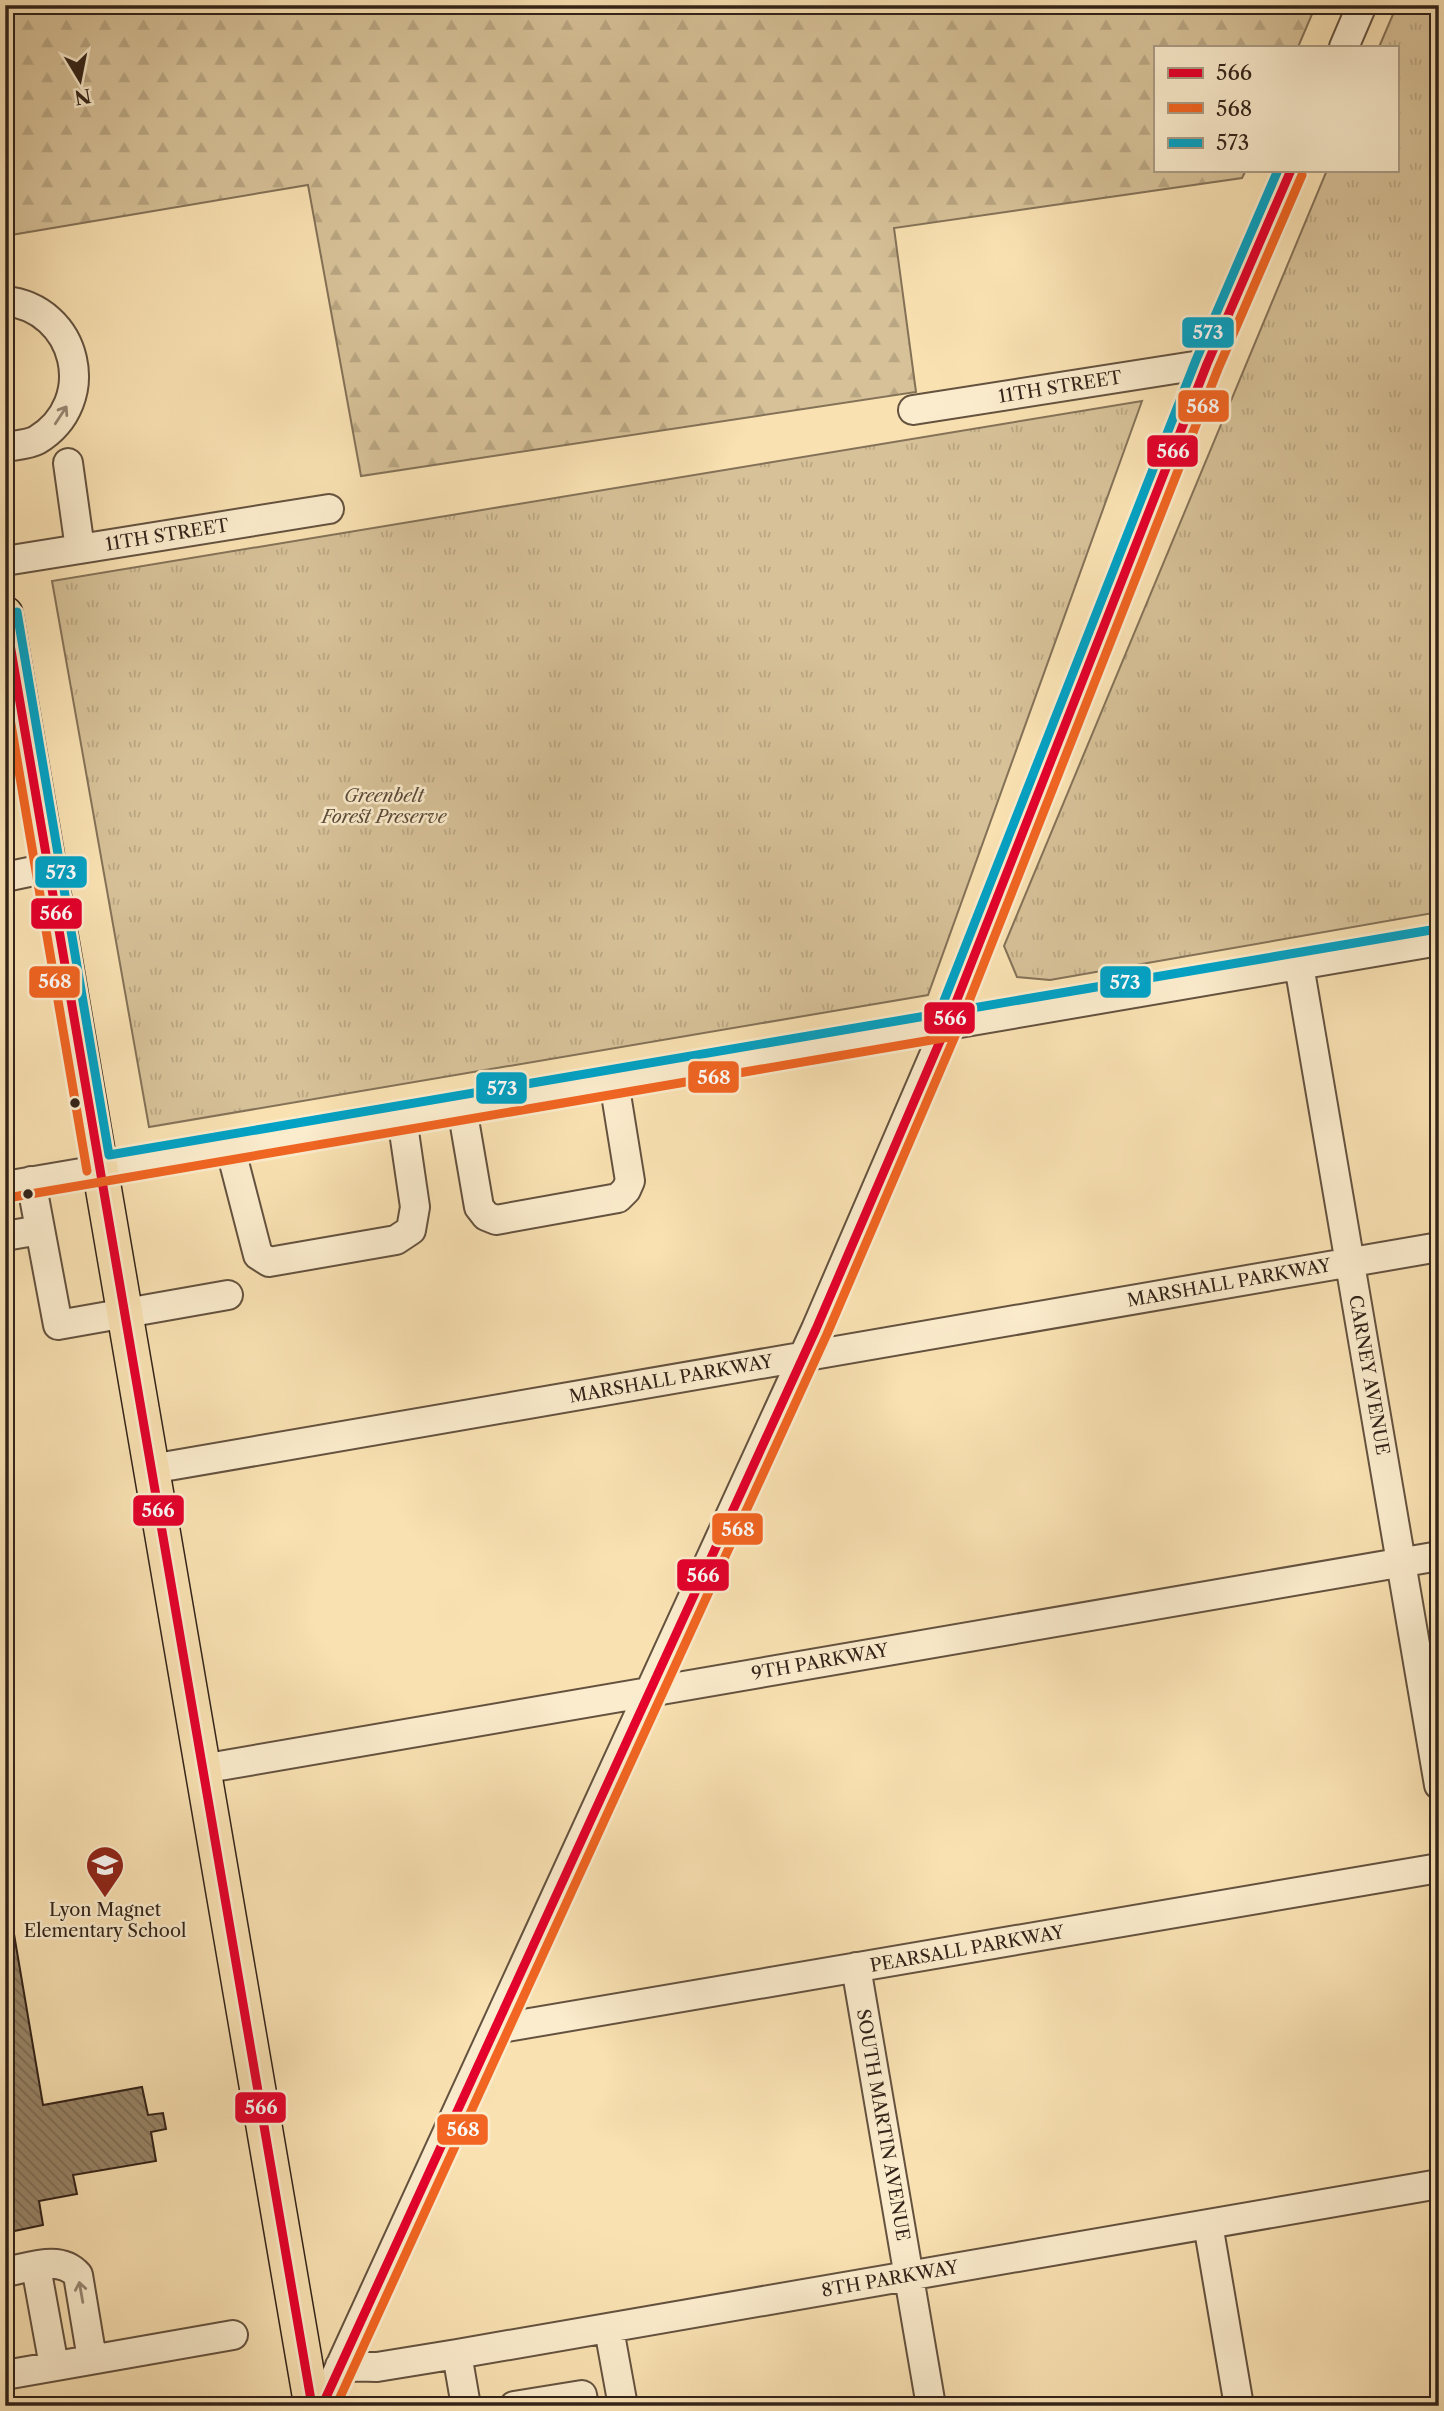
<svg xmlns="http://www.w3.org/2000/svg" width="1444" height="2411" font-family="'Libre Caslon Text',serif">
<defs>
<pattern id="forest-firs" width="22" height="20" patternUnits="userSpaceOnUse" patternTransform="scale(1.75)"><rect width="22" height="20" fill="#d7c198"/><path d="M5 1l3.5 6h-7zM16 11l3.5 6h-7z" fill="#b9a682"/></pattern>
<pattern id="park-tufts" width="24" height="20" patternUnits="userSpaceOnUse" patternTransform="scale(1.75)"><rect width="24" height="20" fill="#d7c198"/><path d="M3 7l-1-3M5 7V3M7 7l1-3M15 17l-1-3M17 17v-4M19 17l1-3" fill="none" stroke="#b9a682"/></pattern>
<pattern id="building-back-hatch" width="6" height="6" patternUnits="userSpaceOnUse" patternTransform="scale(1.75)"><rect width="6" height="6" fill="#998669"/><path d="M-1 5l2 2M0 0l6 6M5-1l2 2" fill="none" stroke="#7d6d56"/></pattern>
</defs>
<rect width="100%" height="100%" fill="#f9e1b2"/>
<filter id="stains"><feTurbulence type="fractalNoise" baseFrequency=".00286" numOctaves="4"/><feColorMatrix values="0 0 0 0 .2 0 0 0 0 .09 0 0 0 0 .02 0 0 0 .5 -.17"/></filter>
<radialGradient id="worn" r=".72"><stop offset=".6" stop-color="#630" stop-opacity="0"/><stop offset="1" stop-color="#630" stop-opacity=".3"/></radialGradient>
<path fill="url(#forest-firs)" stroke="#847258" stroke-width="2" d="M5,5H1316L1298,47H1155V170H1246L1242,178L894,228L916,392L361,476L308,185L5,236Z"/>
<path fill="url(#park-tufts)" stroke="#847258" stroke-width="2" d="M1397,5H1439V912L1050,980L1017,977L1004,946L1327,170H1397V47H1379Z
M1142,401L928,995L149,1127L52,581Z"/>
<path fill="url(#building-back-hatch)" stroke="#322319" stroke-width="2" d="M5,1934H14L43,2105L142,2087L148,2115L163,2113L166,2129L151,2132L156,2161L73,2175L77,2194L39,2201L43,2225L5,2233Z"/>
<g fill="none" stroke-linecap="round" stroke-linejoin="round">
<defs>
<path id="minor" d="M1344,47L1362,5
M5,301C78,308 100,402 37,440C28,445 15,445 5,447
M913,410L1207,364
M68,463L80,549
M5,561L329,509
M5,877L48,868
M1299,965L1439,1785
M462,1108L479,1207L486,1216L496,1220L618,1198L626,1190L630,1181L614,1082
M230,1147L258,1255L269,1262L396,1240L411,1230L415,1207L402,1118
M31,1181L58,1325L228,1295
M5,1186L1439,941
M5,1236L40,1230
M151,1469L1439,1247
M202,1769L1439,1556
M856,1967L931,2406
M495,2029L1439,1868
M1208,2224L1239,2406
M36,2267L54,2366
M5,2272C29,2268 60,2254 78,2275L92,2359
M609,2329L623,2406
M457,2354L466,2406
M340,2366L377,2367L457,2354L1439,2184
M5,2375L233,2335
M322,2406L816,1329L947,1025L1207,364L1291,170
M514,2406L582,2395L584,2406"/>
<path id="major" d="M5,614L312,2406"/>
</defs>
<use href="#minor" stroke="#64523f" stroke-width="32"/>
<use href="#major" stroke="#322319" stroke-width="38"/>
<use href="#minor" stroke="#fbeccd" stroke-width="28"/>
<use href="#major" stroke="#f9e1b2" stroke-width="35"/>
<defs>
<path id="bus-1" d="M5,615L312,2406
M322,2406L816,1329L947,1025L1207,364L1291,170"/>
<path id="bus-2" d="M5,689L87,1171
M7,1198L949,1037
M336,2406L827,1334L958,1029L1218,369L1302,175"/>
<path id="bus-3" d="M17,612L109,1155L1437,929
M936,1021L1196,360L1278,170"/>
</defs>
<use href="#bus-1" stroke="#fbeccd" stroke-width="14"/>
<use href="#bus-2" stroke="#fbeccd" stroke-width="14"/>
<use href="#bus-3" stroke="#fbeccd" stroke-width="14"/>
<use href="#bus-1" stroke="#e4002b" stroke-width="9"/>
<use href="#bus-2" stroke="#f26522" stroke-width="9"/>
<use href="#bus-3" stroke="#02a2c5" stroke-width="9"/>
</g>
<defs><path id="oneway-shaft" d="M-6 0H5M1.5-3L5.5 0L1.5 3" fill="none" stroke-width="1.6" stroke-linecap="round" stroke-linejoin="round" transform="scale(1.75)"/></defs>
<g stroke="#968873">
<use href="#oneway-shaft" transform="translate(61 415) rotate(-57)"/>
<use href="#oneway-shaft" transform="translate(81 2292) rotate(-100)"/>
</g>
<defs>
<symbol id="school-pin" viewBox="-11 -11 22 30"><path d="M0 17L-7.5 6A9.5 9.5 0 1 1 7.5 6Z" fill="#8f2418" stroke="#fbeccd"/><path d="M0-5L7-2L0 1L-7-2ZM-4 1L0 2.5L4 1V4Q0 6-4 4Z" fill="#fff"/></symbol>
</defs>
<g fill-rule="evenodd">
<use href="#school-pin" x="83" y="1843" width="44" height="60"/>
</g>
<g fill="#322319" stroke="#fbeccd" stroke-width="2.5">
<circle cx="75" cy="1103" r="6"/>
<circle cx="28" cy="1194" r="6"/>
</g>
<g text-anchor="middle" stroke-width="5" stroke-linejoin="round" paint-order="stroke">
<g font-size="18" fill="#322319" stroke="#fbeccd">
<text transform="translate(1060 387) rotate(-9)" y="6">11TH STREET</text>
<text transform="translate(167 535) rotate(-9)" y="6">11TH STREET</text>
<text transform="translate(1229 1283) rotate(-10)" y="6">MARSHALL PARKWAY</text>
<text transform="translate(1369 1375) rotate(80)" y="6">CARNEY AVENUE</text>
<text transform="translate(671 1379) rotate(-10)" y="6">MARSHALL PARKWAY</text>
<text transform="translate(820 1662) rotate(-10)" y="6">9TH PARKWAY</text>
<text transform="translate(967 1949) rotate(-10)" y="6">PEARSALL PARKWAY</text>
<text transform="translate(883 2125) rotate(80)" y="6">SOUTH MARTIN AVENUE</text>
<text transform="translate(890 2279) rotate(-10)" y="6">8TH PARKWAY</text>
</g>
<g font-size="18" font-style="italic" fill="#5b4a39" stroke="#fbeccd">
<text x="384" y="802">Greenbelt<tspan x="384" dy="21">Forest Preserve</tspan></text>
</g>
<g font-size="18" fill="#322319" stroke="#fbeccd">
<text x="105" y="1916">Lyon Magnet<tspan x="105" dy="21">Elementary School</tspan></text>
</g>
</g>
<g stroke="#fbeccd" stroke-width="2.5">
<rect x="1181" y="316" width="54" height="33" rx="7" fill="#02a2c5"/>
<rect x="1177" y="389" width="53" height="34" rx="7" fill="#f26522"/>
<rect x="1146" y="434" width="53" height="34" rx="7" fill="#e4002b"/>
<rect x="34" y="855" width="54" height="34" rx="7" fill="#02a2c5"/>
<rect x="30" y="897" width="53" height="33" rx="7" fill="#e4002b"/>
<rect x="28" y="965" width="53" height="34" rx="7" fill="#f26522"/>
<rect x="1099" y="965" width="53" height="34" rx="7" fill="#02a2c5"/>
<rect x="923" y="1001" width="53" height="34" rx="7" fill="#e4002b"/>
<rect x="687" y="1060" width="53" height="34" rx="7" fill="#f26522"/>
<rect x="475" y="1071" width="53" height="34" rx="7" fill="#02a2c5"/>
<rect x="132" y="1494" width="53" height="33" rx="7" fill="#e4002b"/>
<rect x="711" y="1512" width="53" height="34" rx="7" fill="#f26522"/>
<rect x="676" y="1558" width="54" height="34" rx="7" fill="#e4002b"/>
<rect x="234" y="2091" width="53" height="33" rx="7" fill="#e4002b"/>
<rect x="436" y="2113" width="53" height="33" rx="7" fill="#f26522"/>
</g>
<g font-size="19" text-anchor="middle" font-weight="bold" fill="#fff">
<text x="1208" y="339">573</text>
<text x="1203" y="413">568</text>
<text x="1173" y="458">566</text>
<text x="61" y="879">573</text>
<text x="56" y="920">566</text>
<text x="55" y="988">568</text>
<text x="1125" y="989">573</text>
<text x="950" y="1025">566</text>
<text x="714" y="1084">568</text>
<text x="502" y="1095">573</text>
<text x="158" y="1517">566</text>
<text x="738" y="1536">568</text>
<text x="703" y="1582">566</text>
<text x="261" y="2114">566</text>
<text x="463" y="2136">568</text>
</g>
<rect width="1444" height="2411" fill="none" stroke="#f9e1b2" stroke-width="28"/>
<rect x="7" y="7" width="1430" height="2397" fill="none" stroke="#322319" stroke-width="3.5"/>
<rect x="14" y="14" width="1416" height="2383" fill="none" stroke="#322319" stroke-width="2"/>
<rect x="1154" y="46" width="245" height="126" fill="#fbeccd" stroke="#ab9c85" stroke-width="2"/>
<rect x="1168" y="68" width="35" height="10" fill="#e4002b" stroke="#ab9c85" stroke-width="2"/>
<text x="1216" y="80" font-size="21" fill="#322319">566</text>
<rect x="1168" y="103" width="35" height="10" fill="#f26522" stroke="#ab9c85" stroke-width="2"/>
<text x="1216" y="116" font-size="21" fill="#322319">568</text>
<rect x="1168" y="138" width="35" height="10" fill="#02a2c5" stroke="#ab9c85" stroke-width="2"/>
<text x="1216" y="150" font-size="21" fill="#322319">573</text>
<g transform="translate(80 80) rotate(170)" stroke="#fbeccd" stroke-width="5" paint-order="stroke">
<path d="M0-5L12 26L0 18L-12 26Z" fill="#322319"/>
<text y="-10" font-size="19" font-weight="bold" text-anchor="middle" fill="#322319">N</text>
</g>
<rect width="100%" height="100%" filter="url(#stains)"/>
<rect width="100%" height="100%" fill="url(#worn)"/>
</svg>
